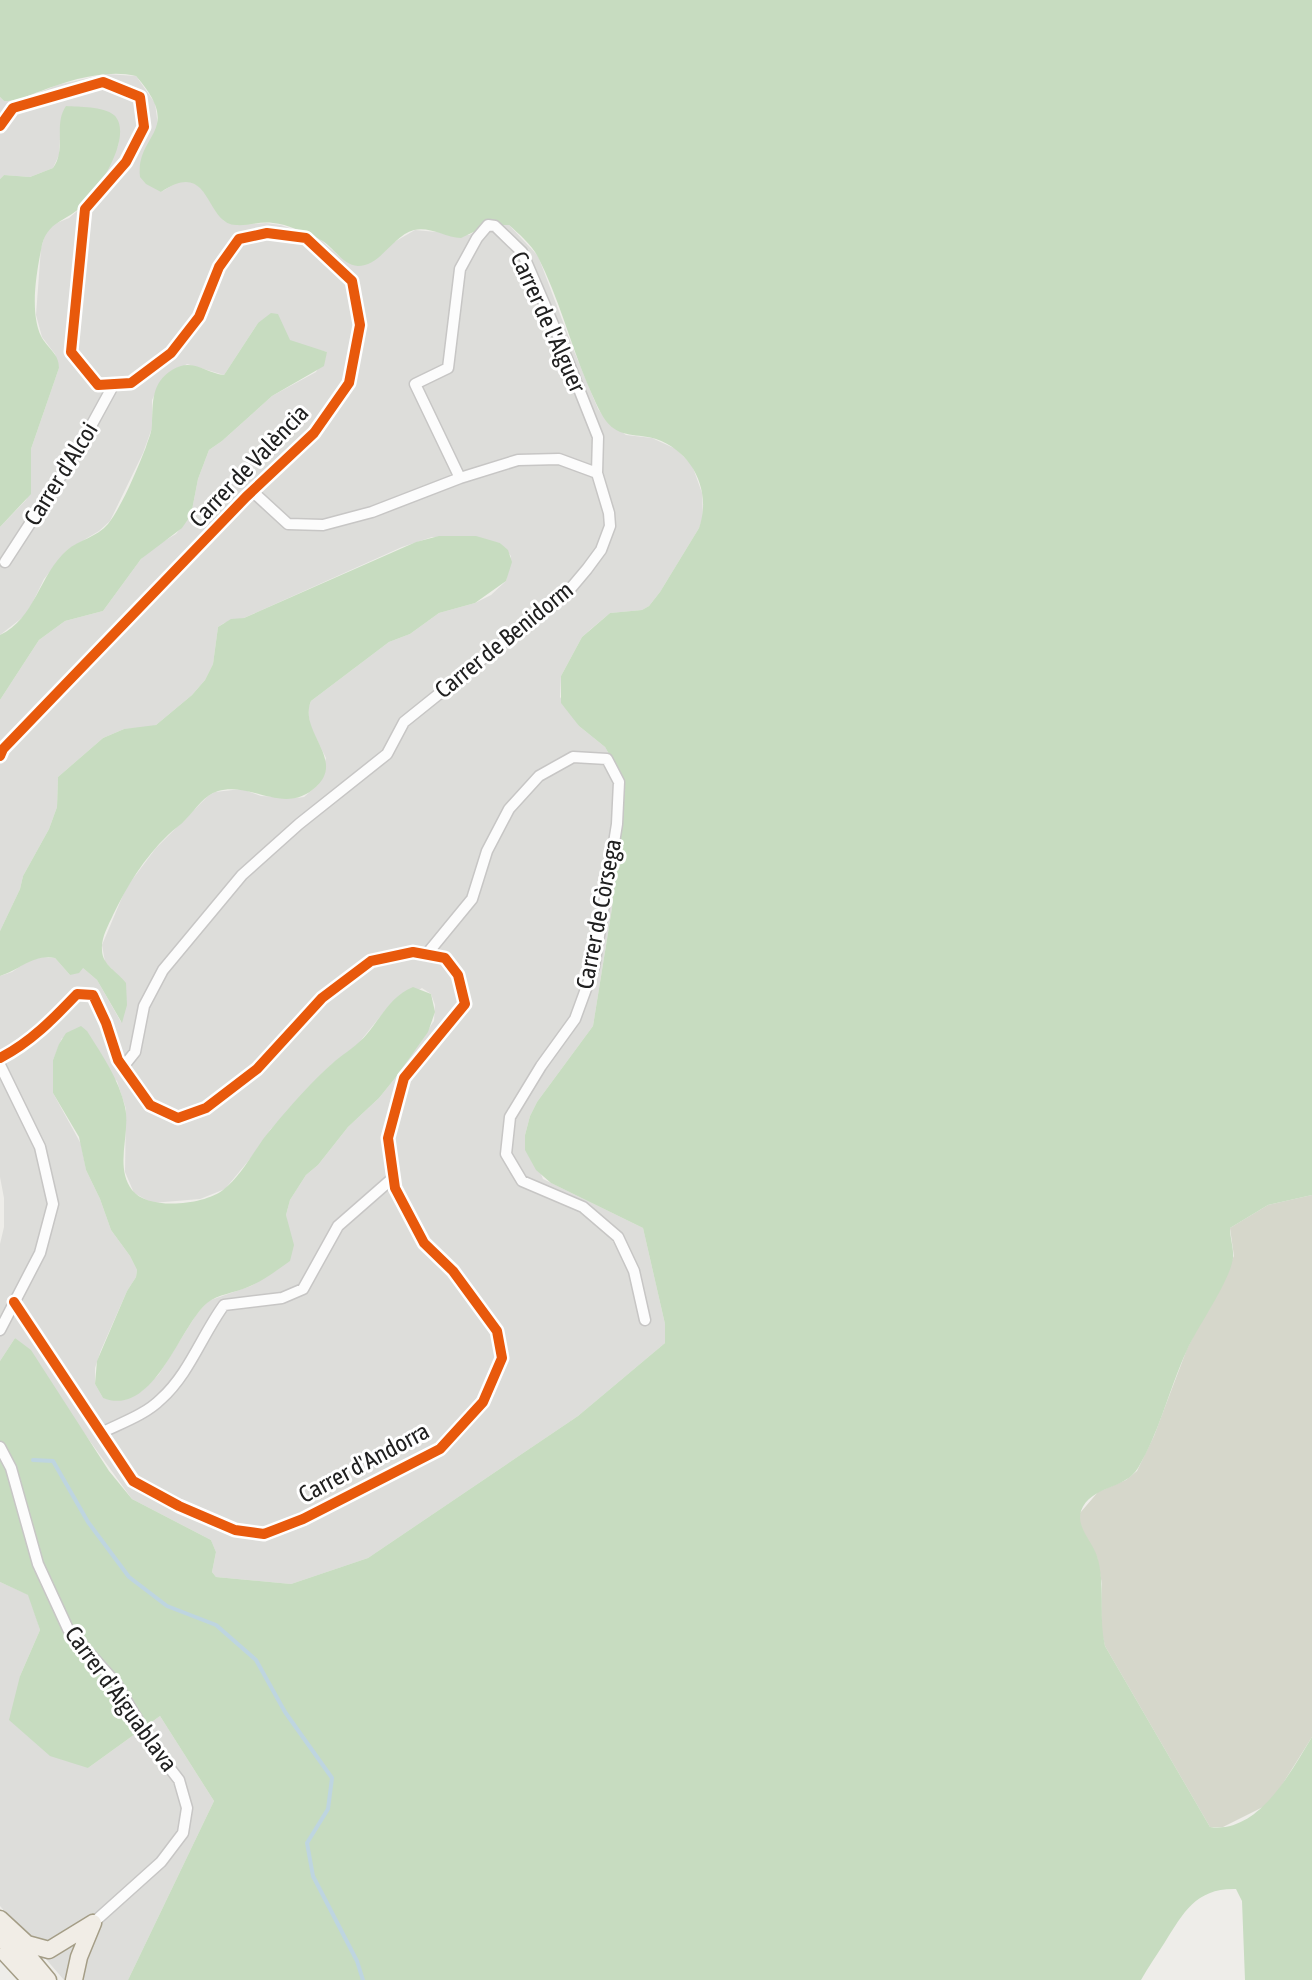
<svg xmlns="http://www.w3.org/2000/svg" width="1312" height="1980" font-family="'Asap Condensed',sans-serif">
<rect width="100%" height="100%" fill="#eeede9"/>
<path fill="#ddddda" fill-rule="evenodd" d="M106,74L136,76L155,103L158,126L142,158L161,192L178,182H193L203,190L224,221L239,225L266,223L281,225L320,239L340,257L385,251L389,245L415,230L469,235L488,225H509L538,256L574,351L598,409L607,421L626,435L652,438L676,449L692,465L702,493L703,517L699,528L660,592L649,606L642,610L610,613L591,629L582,637L561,676L560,697L579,726L605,747L621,775L612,908L593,1026L537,1102L530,1116L525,1135L543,1179L643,1228L665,1324V1343L578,1416L368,1558L291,1584L216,1577L212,1572L216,1552L211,1540L132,1499L15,1338L0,1361V1244L4,1227V1198L0,1177V976L12,972L28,961L42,957L55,958L70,975L82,967L97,980L121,1022L112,969L105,962L102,945L126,888L156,848L208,796L215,792L242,789L261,796L297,798L304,797L318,785L326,758L310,726L308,709L311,701L389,642L410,634L439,613L475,603L491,595L506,581L511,556L500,543L432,537L402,547L244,618L224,623L218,627L213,664L205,680L192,695L156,725L149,728L124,729L103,738L58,777L57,807L49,829L23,876L20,889L0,931V700L39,640L65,621L103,611L141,559L154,547L176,534L191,515L198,479L209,450L222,441L272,396L316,372L327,352L296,344L289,340L284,331L258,323L224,375L187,364L162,380L152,400V428L143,453L110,521L99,531L67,550L44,579L27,614L0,635V527L26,500L31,487V449L59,368L55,354L42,337L36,315L41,248L46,232L52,225L69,218L84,205L118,146L120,129L60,139L59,155L53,168L30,177L4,175L0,179V97L4,101L22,100L57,85ZM422,988L431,994L435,1005L434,1021L396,1077L379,1098L348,1127L318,1165L306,1175L290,1200L286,1215L289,1235L277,1269L251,1286L208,1301L196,1315L159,1374L142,1391L124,1400L103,1398L95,1384V1368L101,1350L127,1291L136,1277L137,1270L130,1256L111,1230L100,1199L86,1170L81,1144L53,1093V1060L62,1038L117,1081L126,1109L125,1172L134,1193L152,1203L200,1199L225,1189L254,1154L270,1130L333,1063L358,1044L387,1008Z
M0,1582L29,1595L40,1630L20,1676L88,1768L160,1716L214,1801L128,1980H64L0,1906Z"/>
<path fill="#d6d7cb" d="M1312,1195V1737L1275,1796L1265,1806L1223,1827H1210L1105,1646L1101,1629L1102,1584L1097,1557L1080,1525V1513L1098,1492L1126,1480L1137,1471L1154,1436L1187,1349L1234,1256L1230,1228L1268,1205Z"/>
<path fill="#c7dcc0" d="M0,0H1312V1195L1268,1205L1230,1228C1230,1238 1234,1249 1233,1258C1230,1281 1198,1326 1187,1350C1169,1389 1160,1431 1138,1468C1125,1490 1091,1485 1081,1511C1076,1527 1092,1541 1097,1556C1106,1585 1098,1616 1105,1646L1210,1827C1259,1834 1291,1771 1312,1737V1980H1245L1242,1901L1236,1889C1196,1888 1184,1912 1165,1942C1157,1955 1148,1967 1141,1980H128L214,1801L160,1716L88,1768L50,1756L9,1720L20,1676L40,1630L28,1595L0,1582V1361L15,1338L31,1350L109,1471L132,1499L211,1540L216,1552L212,1572L216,1577L291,1584L368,1558L578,1416L665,1343V1324L643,1228L551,1183L536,1170L525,1150V1135L530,1116L537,1102L593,1026L612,908L621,775L605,747L579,726L561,703V676L582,637L610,613L642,610L649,606L660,592L699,528C712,491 693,452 656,439C638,433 620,439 606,421C598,410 593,396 587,383C570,342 558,296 538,257C532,245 519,234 509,225H488L461,238C445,237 429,226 414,230C392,236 381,266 358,266C341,265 333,245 319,239C306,233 287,224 273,223C261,221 248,226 236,225C204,224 212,157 161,192L146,184L140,177C135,133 185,132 136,76C106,69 70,80 41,91C28,95 19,102 4,101L0,97Z
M66,106C79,107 103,106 114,115C134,134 100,188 85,203C67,223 46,219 41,250C36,275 30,313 41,336C47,348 59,353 59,368L31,449V494L0,527V179L4,175L30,177L53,168C67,148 53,125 66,106Z
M271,313L278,314L290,340L327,352L324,366L272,396L222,441L209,450L198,479L191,515L182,528L141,559L103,611L65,621L39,640L0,700V635C35,619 39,575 67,550C79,540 97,537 108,524C122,506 137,470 146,447C148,440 152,432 152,424C153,403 151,383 172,370C192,357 205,373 224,375L258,323Z
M476,536L500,543L508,550L512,562L506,581L475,603L439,613L410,634L389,642L311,701C298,731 345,759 317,786C285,817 252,781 218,791C204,795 196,809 186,819C181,825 174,829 168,835C144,858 127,886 113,915C108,926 101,938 102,950C102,965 118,972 126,983L127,1005L122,1023L97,980L83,968L79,973L70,975L55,958C33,954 20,970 0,976V931L20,889L23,876L49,829L57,807L58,777L103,738L124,729L156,725L192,695L205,680L213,664L218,627L231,619L244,618L416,542L439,536Z
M413,987L431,994L435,1012L428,1032L396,1077L379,1098L348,1127L318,1165L306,1175L290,1200L286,1215L294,1245L290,1261C277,1270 263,1281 248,1287C235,1293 218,1294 207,1303C179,1327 154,1418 103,1398L95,1384L97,1361L127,1291L136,1277L137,1270L130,1256L111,1230L100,1199L86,1170L79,1137L53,1093V1060L59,1044L66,1033L81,1026L87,1031C102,1055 119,1079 125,1107C131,1133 114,1166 132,1190C148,1211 204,1205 223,1190C244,1174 255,1147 272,1128C291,1105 312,1081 335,1061C346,1052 358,1045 367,1034C381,1017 392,995 413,987Z"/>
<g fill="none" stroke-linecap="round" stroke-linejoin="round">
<path stroke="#bed5e0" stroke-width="4" d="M33,1460L53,1461L88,1522L129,1577L167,1606L216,1625L256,1660L285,1712L332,1778L328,1809L307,1843L313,1876L357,1961L363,1980"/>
<defs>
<path id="street" d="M0,126L13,108L103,82L140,97L144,127L126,162L85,209L71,352L98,385L131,383L171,353L199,317L219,267L239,239L267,233L306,238L352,281L360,325L349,383L314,433L246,497L3,749L0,756
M460,478L415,384L448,368L460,269L477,238L488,225L495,226L522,252L556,331L598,437L597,473
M5,562L79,448L114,384
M426,955L472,899L487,851L509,809L539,776L573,757L607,759L619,782L617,824L594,967L575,1019L541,1066L510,1117L506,1154L522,1181L583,1207L618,1237L634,1271L645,1320
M0,1058C31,1042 53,1019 77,994L93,995L106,1023L118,1060L150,1105L178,1118L206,1108L257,1069L322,998L371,961L413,952L445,958L458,975L465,1004L404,1078L388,1138L395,1188L424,1243L453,1271L497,1331L502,1358L483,1402L440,1449L303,1519L264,1534L235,1530L179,1506L133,1481L14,1302
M0,1065L40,1147L53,1204L40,1253L0,1330
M123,1067L135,1052L144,1006L163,970L242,875L299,824L387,754L404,722L571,588L587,569L601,550L610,526L609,513L597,473L559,459L518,460L460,478L372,512L323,525L288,524L252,491
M101,1433C121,1423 145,1415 161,1399C189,1374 202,1335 224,1305L282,1298L303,1289L338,1226L394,1177
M0,1447L11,1468L38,1564L68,1629L116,1683L155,1749L179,1780L187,1808L183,1833L161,1862L93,1923"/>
<path id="primary" d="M0,1919L27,1944L49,1950L93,1923
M0,1937L22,1958
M18,1944L48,1980
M6,1954L30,1980
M74,1980L79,1957L93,1923"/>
</defs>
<use href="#street" stroke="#c7c6c5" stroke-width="13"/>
<use href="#primary" stroke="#a49d86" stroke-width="19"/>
<use href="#street" stroke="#fcfcfc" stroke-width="10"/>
<use href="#primary" stroke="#f1ede6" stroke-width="16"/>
<defs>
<path id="cycleway" d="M0,126L13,108L103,82L140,97L144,127L126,162L85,209L71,352L98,385L131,383L171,353L199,317L219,267L239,239L267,233L306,238L352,281L360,325L349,383L314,433L246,497L3,749L0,756
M0,1058C31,1042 53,1019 77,994L93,995L106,1023L118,1060L150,1105L178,1118L206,1108L257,1069L322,998L371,961L413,952L445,958L458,975L465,1004L404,1078L388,1138L395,1188L424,1243L453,1271L497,1331L502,1358L483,1402L440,1449L303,1519L264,1534L235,1530L179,1506L133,1481L14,1302"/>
</defs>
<use href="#cycleway" stroke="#fff" stroke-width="15"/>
<use href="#cycleway" stroke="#e8590c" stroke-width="10"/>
</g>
<g text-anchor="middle" stroke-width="6" stroke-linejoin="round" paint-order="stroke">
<g font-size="24" fill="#202020" stroke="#fff">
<text transform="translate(548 322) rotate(66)" y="8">Carrer de l'Alguer</text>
<text transform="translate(249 466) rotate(-46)" y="8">Carrer de València</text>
<text transform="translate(61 474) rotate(-58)" y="8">Carrer d'Alcoi</text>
<text transform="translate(504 640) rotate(-39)" y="8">Carrer de Benidorm</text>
<text transform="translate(599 914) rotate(-79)" y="8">Carrer de Còrsega</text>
<text transform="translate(364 1463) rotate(-28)" y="8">Carrer d'Andorra</text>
<text transform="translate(121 1699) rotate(54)" y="8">Carrer d'Aiguablava</text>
</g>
</g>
</svg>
